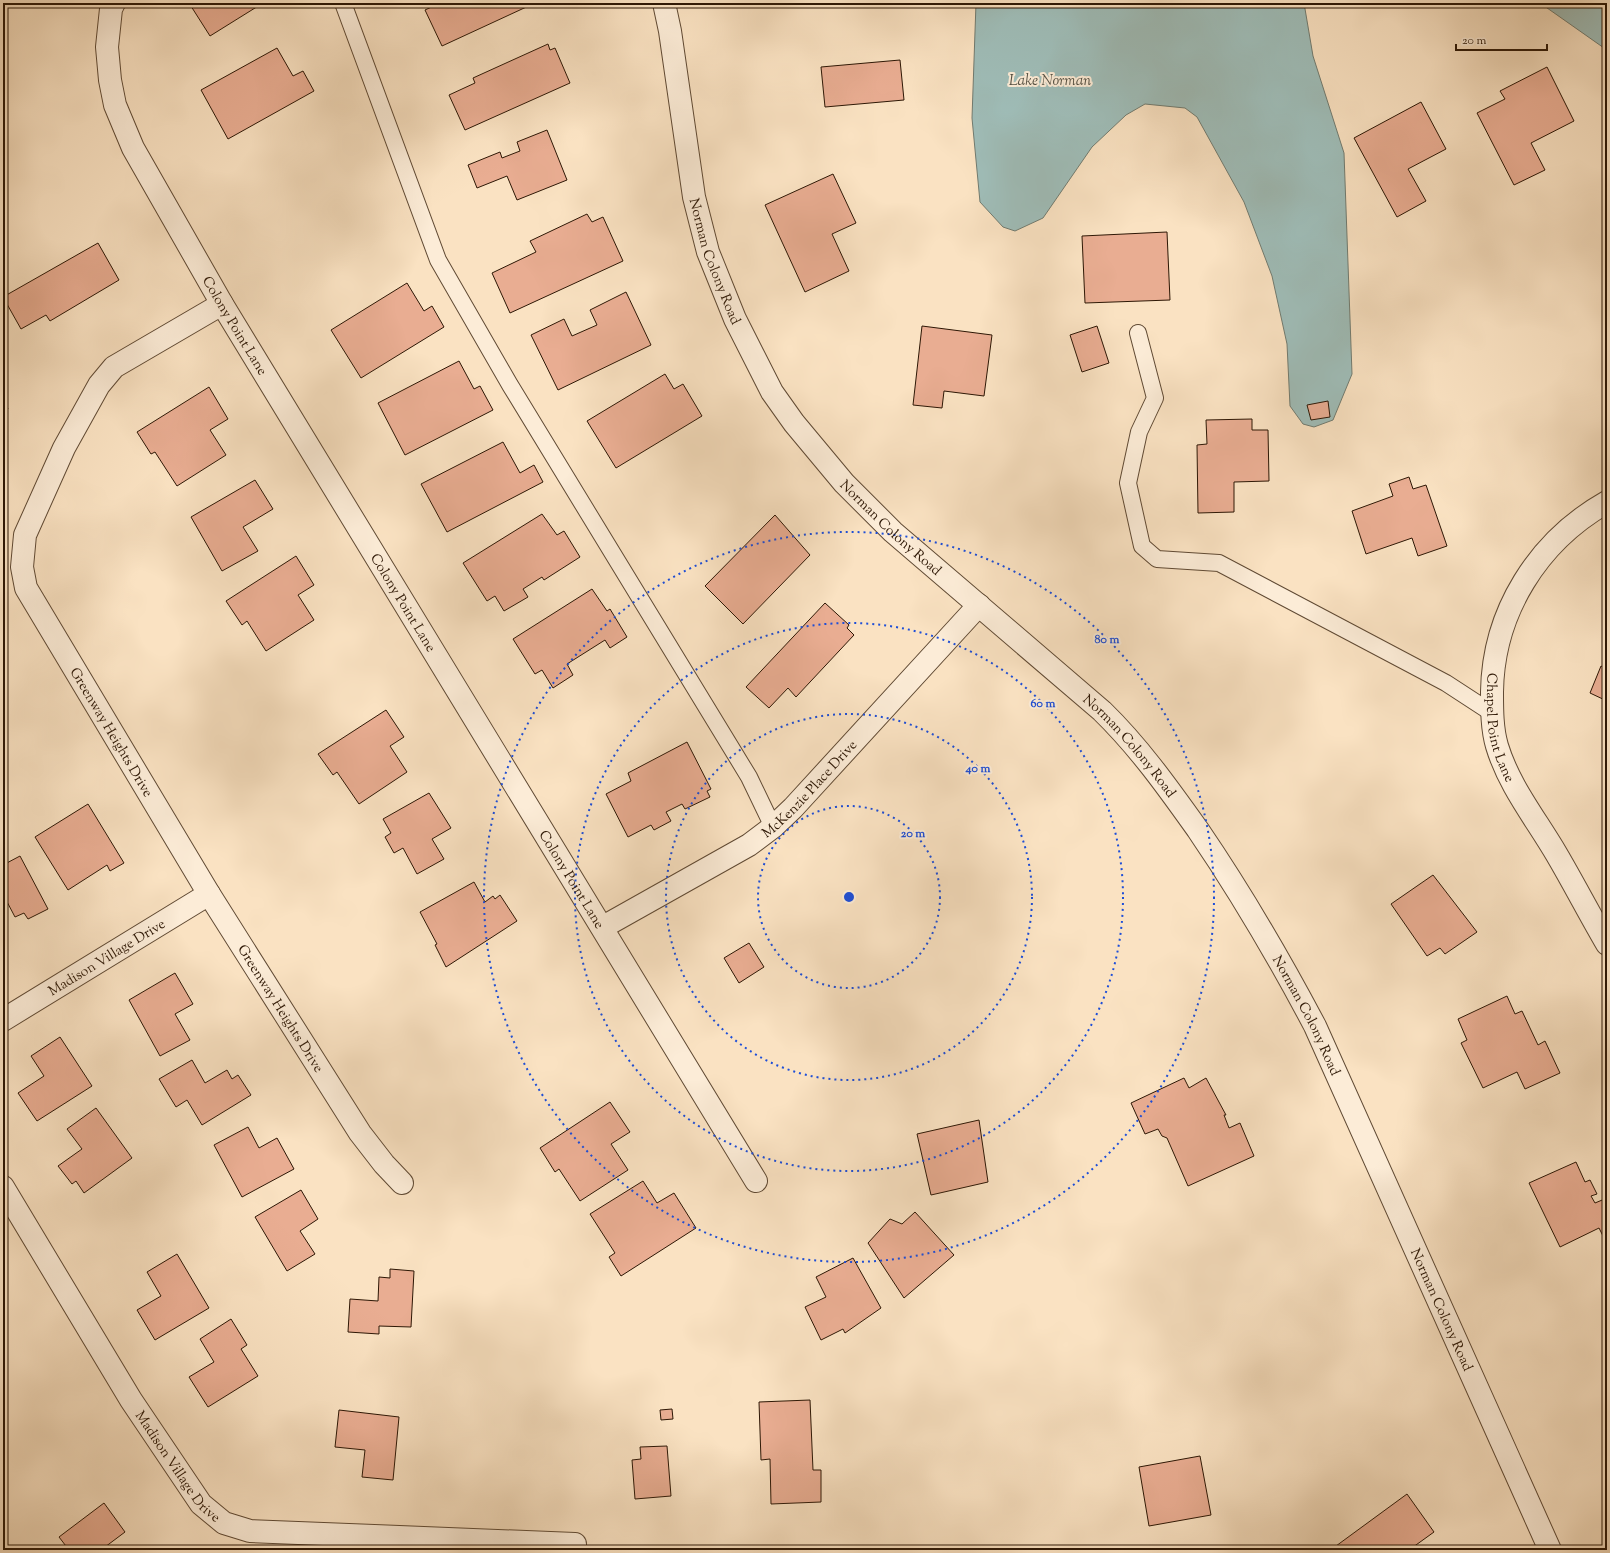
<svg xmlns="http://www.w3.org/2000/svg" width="1610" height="1553" font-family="'Sorts Mill Goudy',serif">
<rect width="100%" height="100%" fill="#fae2c2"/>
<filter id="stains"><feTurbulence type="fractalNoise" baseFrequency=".005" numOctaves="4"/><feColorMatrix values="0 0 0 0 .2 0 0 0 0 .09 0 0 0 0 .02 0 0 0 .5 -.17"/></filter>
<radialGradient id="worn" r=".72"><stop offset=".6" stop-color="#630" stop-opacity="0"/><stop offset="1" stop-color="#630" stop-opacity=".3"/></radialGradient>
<path fill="#9fbdb8" stroke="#717b70" d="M976,3H1304L1313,56L1344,153L1352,374L1333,420L1314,427L1303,424L1290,406L1287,344L1272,276L1244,202L1197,117L1185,108L1145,104L1126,115L1092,147L1043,218L1015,231L1003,227L980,202L972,118Z
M1540,3H1607V50L1604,48Z"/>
<path fill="#e9ad92" stroke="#2d1705" d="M189,3H263L210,36Z
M440,3H535L442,46L425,10Z
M548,44L550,50L555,48L570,83L465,130L449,95L475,83L473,78Z
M277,48L293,76L303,71L314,91L228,139L201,90Z
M900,60L904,100L825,107L821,67Z
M1547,67L1574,121L1531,143L1545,170L1514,185L1477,113L1505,99L1500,91Z
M1421,102L1446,149L1408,169L1426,201L1397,217L1354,138Z
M547,130L567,180L517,200L507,176L477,188L468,165L500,152L502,158L520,151L517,142Z
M833,174L856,223L832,234L849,271L805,292L765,205Z
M587,214L592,222L603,217L623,261L510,313L492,273L536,252L530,241Z
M1167,232L1170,300L1085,303L1082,236Z
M98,243L119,280L50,321L46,315L21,329L3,297Z
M407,283L424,311L432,306L444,327L361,378L331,330Z
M626,292L651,345L558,390L531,335L564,319L572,336L597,325L590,310Z
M922,326L992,335L984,396L944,391L942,408L913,405Z
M1097,326L1109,363L1082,372L1070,335Z
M459,361L474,389L480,386L493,410L405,455L378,403Z
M665,374L674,389L683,384L702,416L616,468L587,421Z
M209,387L228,419L210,430L226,455L177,486L155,452L151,454L137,432Z
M1328,401L1330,417L1311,420L1307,405Z
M3,405L8,408L3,418Z
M1252,419V430H1268L1269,481L1234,482V512L1198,513L1197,445L1207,444L1206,420Z
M503,442L520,473L534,465L543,482L447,532L421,484Z
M1409,477L1413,489L1426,485L1447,546L1418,556L1412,538L1366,554L1352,511L1393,496L1389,484Z
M255,480L273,509L243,527L258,551L222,571L191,517Z
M542,514L557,535L564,531L580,557L544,580L542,577L523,589L528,597L504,611L495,596L487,601L463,563Z
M775,515L810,555L743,624L705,586Z
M296,556L314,585L298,595L314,620L266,651L247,621L242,625L226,601Z
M592,589L607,611L610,609L627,637L610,648L605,640L567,664L573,675L553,688L542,670L535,674L513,639Z
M825,603L849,625L847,628L854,635L796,697L788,688L769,708L746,687Z
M1601,666L1607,669V701L1590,693Z
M386,710L404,737L390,746L407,772L359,804L337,772L333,775L318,754Z
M687,742L711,789L707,791L710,797L685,809L682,804L666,812L671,821L654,830L651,825L628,837L606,794L631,781L628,773Z
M429,793L451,828L432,839L444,859L417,874L403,848L394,853L385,837L391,833L383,819Z
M88,804L124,863L110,871L107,865L68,890L35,837Z
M20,856L48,909L28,919L24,913L15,917L5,898L3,900V865Z
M1433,875L1477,932L1445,954L1440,948L1427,956L1391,904Z
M474,882L485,902L493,896L495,899L500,895L517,921L446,967L435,945L437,944L420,912Z
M749,943L764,967L739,983L724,958Z
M175,973L193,1004L175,1014L190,1040L160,1056L129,1000Z
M1507,996L1515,1014L1522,1011L1538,1045L1545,1041L1560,1073L1525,1089L1517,1072L1483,1088L1461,1043L1467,1040L1458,1019Z
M60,1037L92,1086L37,1121L18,1093L44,1076L31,1056Z
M192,1060L205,1083L227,1070L232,1079L238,1075L251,1095L202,1125L187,1100L176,1107L159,1079Z
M1184,1078L1189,1088L1206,1078L1226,1115H1224L1229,1128L1240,1123L1254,1156L1188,1186L1167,1138L1162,1136L1158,1129L1145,1134L1131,1103Z
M610,1102L630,1132L611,1144L628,1170L580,1201L559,1169L555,1172L540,1148Z
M96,1108L132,1158L84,1193L76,1181L72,1184L58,1166L82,1149L67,1129Z
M979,1120L988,1182L931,1195L917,1134Z
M248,1127L259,1148L277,1138L294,1169L242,1197L214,1145Z
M1576,1162L1585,1182L1590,1180L1597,1194L1591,1196L1595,1203L1607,1198V1236L1604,1238L1599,1228L1560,1247L1529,1183Z
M643,1181L657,1203L674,1193L696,1228L621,1276L609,1257L615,1253L590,1214Z
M301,1190L318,1219L300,1231L315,1254L287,1271L255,1217Z
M915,1212L954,1255L904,1298L868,1243L890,1219L902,1224Z
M177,1254L209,1308L155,1340L137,1310L161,1296L147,1272Z
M853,1258L881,1308L845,1333L843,1329L821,1340L805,1307L826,1297L816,1277Z
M390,1269L414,1271L411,1327L379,1326V1334L348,1332L350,1299L378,1301L379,1277L390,1278Z
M231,1319L247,1345L241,1349L258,1376L208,1407L189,1377L214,1362L200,1339Z
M810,1400L813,1470H821V1502L771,1504L770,1459L761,1460L759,1402Z
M672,1409L673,1419L661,1420L660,1410Z
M339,1410L399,1417L393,1480L362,1477L365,1450L335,1447Z
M667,1446L671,1496L635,1499L632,1460L641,1459L640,1447Z
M1200,1456L1211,1515L1149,1526L1139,1467Z
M1407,1494L1434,1532L1409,1550H1339L1336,1546Z
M104,1503L125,1532L105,1547L108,1550H69L59,1537Z"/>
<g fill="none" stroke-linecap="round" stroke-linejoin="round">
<defs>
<path id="lane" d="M343,3L438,260L510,385L749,777L773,827
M1138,333L1155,398L1139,432L1128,483L1142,546L1157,559L1219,563L1446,683L1492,713"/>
<g id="street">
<path id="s1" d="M114,3L111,9L107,47L110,80L115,105L133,148L222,304L756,1181"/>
<path id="s2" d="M664,3L670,31L694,197L708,252L735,319L772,392L794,423L844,483L893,532L1102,711C1139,747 1168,788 1198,830C1241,893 1279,958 1315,1026L1550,1550"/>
<path id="s3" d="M222,304L114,367L99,385L64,448L25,535L22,567L26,588L209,894L360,1133L384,1164L402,1183"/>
<path id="s4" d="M1607,502C1538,541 1493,612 1492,692C1492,710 1492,729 1497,746C1509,786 1536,819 1557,855C1574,884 1590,915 1607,944"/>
<path id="s5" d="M603,927L749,845L773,827L793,808L979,605"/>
<path id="s6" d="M3,1020L209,894"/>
<path id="s7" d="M3,1187L131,1400L201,1504L224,1523L250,1531L575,1544"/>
</g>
</defs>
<use href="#lane" stroke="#604a34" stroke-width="18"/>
<use href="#street" stroke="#604a34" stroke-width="24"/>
<use href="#lane" stroke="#fcecd7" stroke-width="16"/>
<use href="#street" stroke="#fcecd7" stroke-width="22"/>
</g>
<g fill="none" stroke="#1d4ed8" stroke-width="2" stroke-dasharray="2 4">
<circle cx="849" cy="897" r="91"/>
<circle cx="849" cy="897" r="183"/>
<circle cx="849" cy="897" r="274"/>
<circle cx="849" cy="897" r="365"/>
</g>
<g text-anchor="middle" stroke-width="4" stroke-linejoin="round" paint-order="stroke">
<g font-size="14" fill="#2d1705" stroke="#fcecd7">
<text dy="5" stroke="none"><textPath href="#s2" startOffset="264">Norman Colony Road</textPath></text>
<text dy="5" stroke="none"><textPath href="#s1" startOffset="355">Colony Point Lane</textPath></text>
<text dy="5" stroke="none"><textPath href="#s2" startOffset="588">Norman Colony Road</textPath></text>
<text dy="5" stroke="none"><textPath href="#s1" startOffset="679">Colony Point Lane</textPath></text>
<text dy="5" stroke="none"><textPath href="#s4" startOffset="269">Chapel Point Lane</textPath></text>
<text dy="5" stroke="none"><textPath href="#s3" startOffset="537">Greenway Heights Drive</textPath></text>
<text dy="5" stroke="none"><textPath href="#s2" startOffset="912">Norman Colony Road</textPath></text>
<text dy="5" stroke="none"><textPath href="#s5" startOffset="250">McKenzie Place Drive</textPath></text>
<text dy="5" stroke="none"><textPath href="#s1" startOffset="1003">Colony Point Lane</textPath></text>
<text dy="5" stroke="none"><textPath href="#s6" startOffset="121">Madison Village Drive</textPath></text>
<text dy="5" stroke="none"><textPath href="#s3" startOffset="861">Greenway Heights Drive</textPath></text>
<text dy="5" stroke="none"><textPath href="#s2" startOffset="1236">Norman Colony Road</textPath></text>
<text dy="5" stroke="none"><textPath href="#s2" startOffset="1560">Norman Colony Road</textPath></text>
<text dy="5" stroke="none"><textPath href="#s7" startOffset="330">Madison Village Drive</textPath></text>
</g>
<g font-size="15" font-style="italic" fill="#555144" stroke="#fcecd7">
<text x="1050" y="85">Lake Norman</text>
</g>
</g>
<circle cx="849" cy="897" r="6" fill="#1d4ed8" stroke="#fcecd7" stroke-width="2"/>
<g font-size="12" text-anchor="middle" font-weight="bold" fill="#1d4ed8" stroke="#fcecd7" stroke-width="4" stroke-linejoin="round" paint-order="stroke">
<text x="1107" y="643">80 m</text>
<text x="1043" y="707">60 m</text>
<text x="978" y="772">40 m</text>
<text x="913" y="837">20 m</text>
</g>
<rect width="1610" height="1553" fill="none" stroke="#fae2c2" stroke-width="16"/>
<rect x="4" y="4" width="1602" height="1545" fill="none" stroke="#2d1705" stroke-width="2"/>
<rect x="8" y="8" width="1594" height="1537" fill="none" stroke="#2d1705"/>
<path d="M1456 44v6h91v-6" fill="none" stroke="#2d1705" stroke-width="2"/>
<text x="1462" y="44" font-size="12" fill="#2d1705" stroke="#fcecd7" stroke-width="3" paint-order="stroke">20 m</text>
<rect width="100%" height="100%" filter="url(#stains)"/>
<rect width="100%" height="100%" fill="url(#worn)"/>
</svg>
